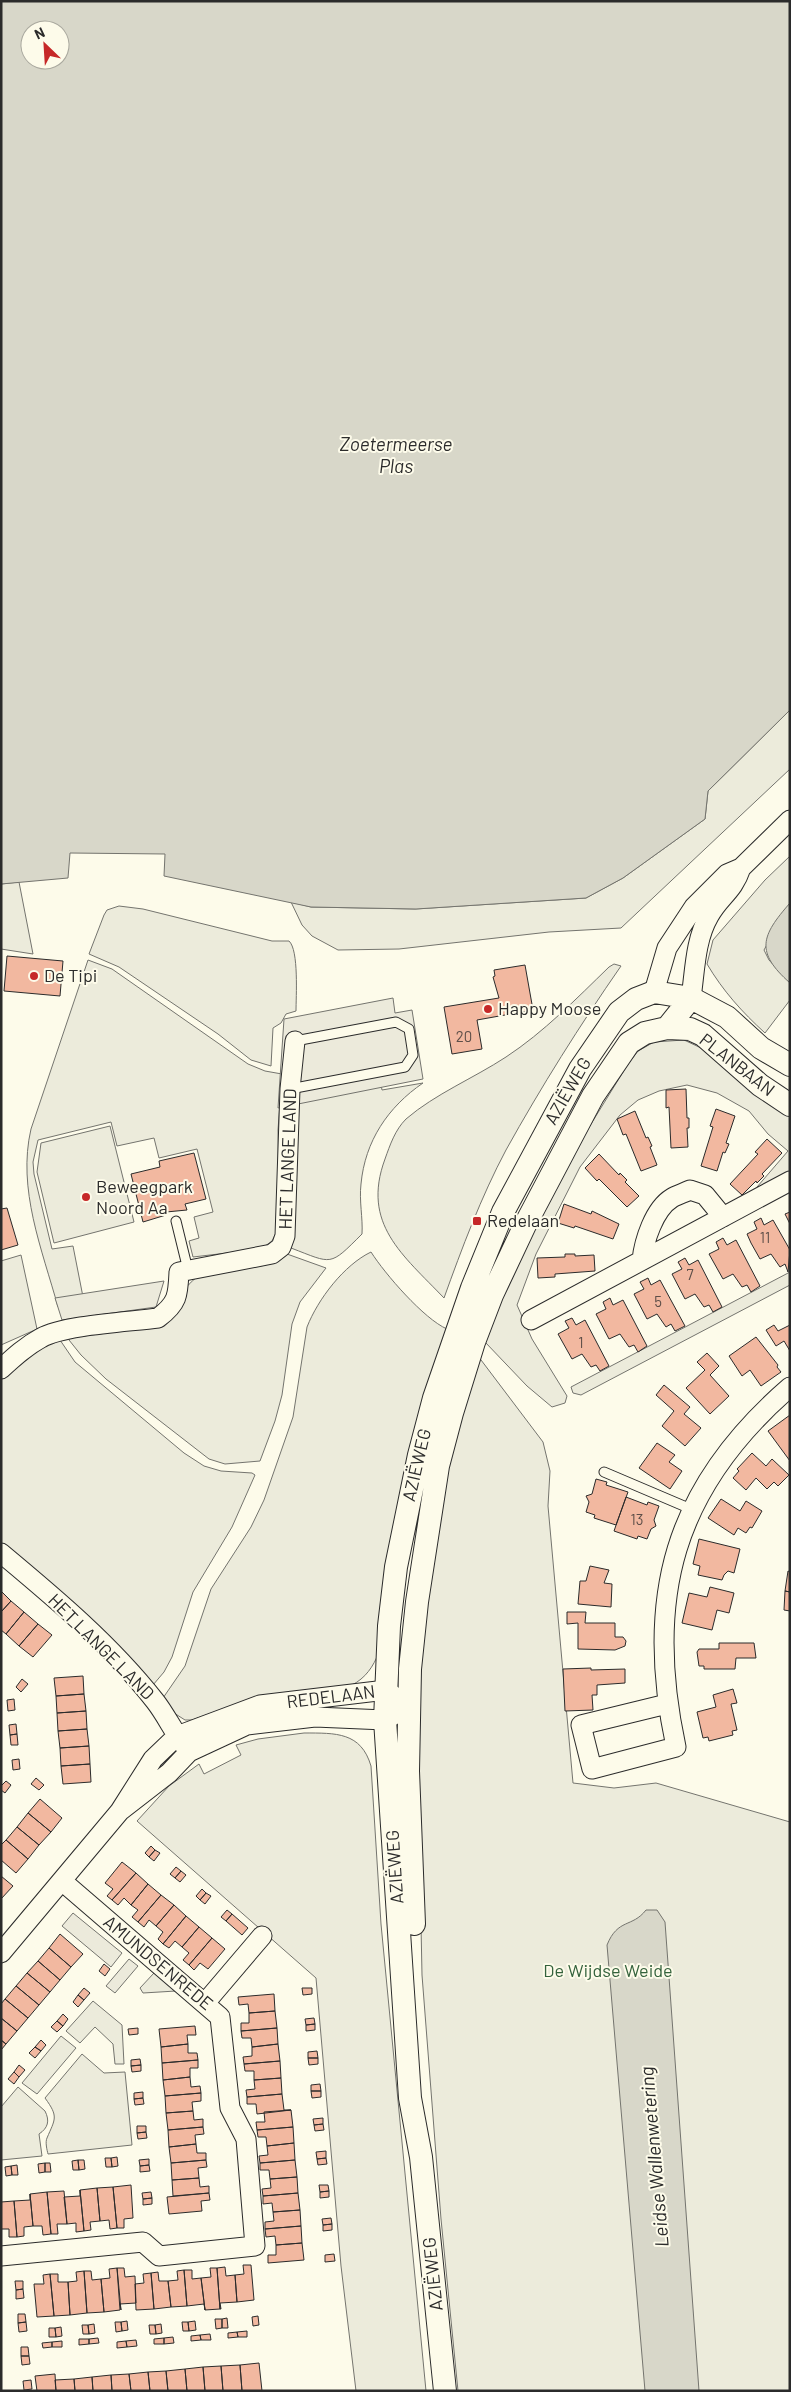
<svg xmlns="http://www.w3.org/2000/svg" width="791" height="2392" font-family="Barlow,sans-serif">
<rect width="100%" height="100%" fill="#fdfbea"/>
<path fill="#ecebdb" stroke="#74746e" d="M790,710V769L621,928L549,932L399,949L338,950L312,936L302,925L291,902L311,907L415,909L586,898L623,878L705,819L708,791Z
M790,856V903L764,950L769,960L790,983V1000L765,1033C742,1012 723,991 707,964L713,940L765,880Z
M19,882L33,954L1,949V884Z
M119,906L143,909L272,941H289C299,950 296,997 296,1011L286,1014L281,1023L273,1028L271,1066L251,1060L218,1034L119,967L89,954L104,915L107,910Z
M88,960L112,969L248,1064L265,1071L282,1074L278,1130L279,1223L275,1235L272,1241L261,1249L193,1257L189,1241L199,1238L194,1217L213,1212L197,1149L159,1158L154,1138L117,1146L111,1122L38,1140L33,1162L34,1174L52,1249L73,1246L84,1302L58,1307C42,1249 17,1189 31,1129Z
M614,964L621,966C580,1025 541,1087 506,1150C481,1197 462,1248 444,1298C403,1255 361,1224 385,1159C390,1145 395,1130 406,1119C435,1094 474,1078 506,1057C544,1032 576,999 609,967Z
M684,1040L714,1054L790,1112V1175L762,1191L757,1187L788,1151L768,1134L749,1111L717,1093L687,1085L659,1091L638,1100L620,1115L580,1167L536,1254L517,1305L532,1339L567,1396L565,1403L552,1407L527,1386L485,1342L520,1253L578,1145L628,1064L638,1051L654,1042Z
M380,1079L382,1090L423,1083C388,1107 365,1141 361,1184C359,1201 363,1218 362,1234C329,1267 333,1264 291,1248L294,1235L299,1100Z
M110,1126L134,1222L54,1243L37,1172L41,1143Z
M371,1252C385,1274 424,1319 447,1329L377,1657C370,1672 362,1681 346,1688L249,1700L192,1720H185L174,1713L163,1698L185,1666L211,1589L251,1527L264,1500L293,1417L307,1327C318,1299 344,1265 371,1252Z
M287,1254L326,1268L300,1302L292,1324L282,1395L275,1421L260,1461L225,1464L209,1459L106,1379L81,1355L69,1340V1338L152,1327C163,1315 192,1276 205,1272C231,1264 265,1274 287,1254Z
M21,1255L37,1329L1,1345V1261Z
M790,1272V1285L581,1395L573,1393L571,1387Z
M60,1340L75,1362L184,1453L204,1466L221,1471L252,1473L255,1475L232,1527L193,1592L172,1657L164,1672L153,1685L46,1581L1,1543V1380L35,1349Z
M475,1352L543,1442L550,1471L548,1506L573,1783L614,1788L656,1783L790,1822V2391H458L441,2219L422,1975L416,1676L453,1436Z
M304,1733C336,1733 361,1732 371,1766L381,1924L426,2391H356L341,2266L316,1978L137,1821L169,1786L199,1764L204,1774L241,1755L236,1745L258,1739Z
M154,1973L176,1991L143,1993L140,1988Z
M93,2001L122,2025L124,2064H115L113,2044L95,2027L80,2043L66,2031Z
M61,2036L76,2048L37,2094L22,2083Z
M82,2054L104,2073L125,2072L132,2145L48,2154C47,2150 45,2142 47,2138C55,2119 59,2117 45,2098Z
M18,2087L45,2111C50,2121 48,2128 39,2134L42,2156L1,2160V2107Z"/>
<path fill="#eceadb" stroke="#74746e" d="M393,998L395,1013L412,1010L423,1079L278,1108L284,1019Z
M164,1281L156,1307L62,1320L55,1298Z
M73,1913L122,1953L111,1967L62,1926Z
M129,1959L138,1966L115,1993L106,1986Z"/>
<path fill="#d8d7c9" stroke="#74746e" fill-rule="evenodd" d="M1,1H790V710L708,791L705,819L623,878L586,898L416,909L311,907L164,876L165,854L70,853L68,878L1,884ZM30,30H60V60H30Z
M790,903V983C755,952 761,936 790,903Z
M646,1910H657L665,1922L699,2391H645L607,1945C618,1918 632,1928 646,1910Z"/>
<path fill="#f2b8a0" stroke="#2b2b2b" d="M7,956L63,961L60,996L4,991Z
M525,965L533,1010L477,1020L482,1049L452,1054L444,1007L499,998L493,977L495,976L494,970Z
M686,1089L687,1118H689V1128H687L688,1147L671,1148L669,1107L666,1108V1090Z
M716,1109L735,1116L726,1143L729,1144L725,1153L723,1152L717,1171L701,1166L713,1127L710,1126Z
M635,1111L646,1138L648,1137L652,1146L650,1147L657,1165L641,1171L626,1134L623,1135L617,1119Z
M767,1139L782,1153L762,1174L764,1176L757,1183L756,1181L742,1195L730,1184L758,1154L755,1152Z
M194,1153L206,1199L185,1204L187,1210L166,1212V1215L143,1222L131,1174L160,1167L159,1161Z
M599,1154L619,1175L620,1173L627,1180L625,1182L639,1196L627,1207L599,1179L597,1181L585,1168Z
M564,1204L591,1214L592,1211L619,1224L613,1239L575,1226L574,1228L558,1223Z
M7,1208L18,1245L1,1250V1209Z
M790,1212V1224L785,1214Z
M761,1218L764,1225L773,1220L790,1250L788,1272L785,1264L780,1267L771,1254L760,1259L751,1243L747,1234L757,1229L754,1222Z
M723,1238L727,1245L736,1240L760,1286L751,1292L747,1285L742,1287L733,1274L723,1279L709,1254L719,1249L716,1242Z
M565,1254H575V1256L594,1255L595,1271L555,1274V1277L538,1278L537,1258L565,1257Z
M685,1258L689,1265L698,1260L722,1307L713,1312L709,1305L704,1307L695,1294L685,1299L672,1274L682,1269L678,1262Z
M648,1278L651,1285L660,1280L685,1326L675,1331L671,1324L666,1327L657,1314L647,1319L634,1294L644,1289L640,1282Z
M610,1298L613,1305L623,1300L647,1346L638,1352L634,1345L629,1347L620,1334L609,1339L596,1314L606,1309L603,1302Z
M572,1318L576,1325L585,1320L609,1366L600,1371L596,1365L591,1367L582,1354L572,1359L558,1334L569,1328L565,1321Z
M774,1325L778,1331L790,1325V1351L784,1341L776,1346L766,1330Z
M756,1337L778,1365L777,1367L781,1372L761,1386L750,1370L742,1376L729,1356Z
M707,1353L719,1366L710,1375L729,1396L710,1414L686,1388L705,1370L697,1362Z
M664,1385L690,1407L684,1414L701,1428L685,1446L662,1426L674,1411L656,1395Z
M790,1415V1461L768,1431Z
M657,1443L675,1455L669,1462L682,1471L670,1489L639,1468Z
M752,1453L766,1466L772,1459L789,1475L778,1486L774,1482L767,1489L756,1478L746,1490L733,1478L739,1471L737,1469Z
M596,1479L607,1482L606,1485L628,1492L616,1525L594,1518L595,1515L586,1512L589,1502L586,1496L592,1494Z
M626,1497L647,1505L648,1502L659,1506L654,1520L656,1526L651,1529L647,1539L638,1536L637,1539L614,1531Z
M721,1499L740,1511L746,1501L762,1511L752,1528L750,1527L746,1533L738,1528L734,1535L708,1518Z
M699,1539L740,1549L734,1573L728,1571L724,1575L722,1580L698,1575L700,1566L693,1564Z
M590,1566L609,1570L604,1583L612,1584L611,1607L578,1604L580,1581H586Z
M788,1571L790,1572V1592L785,1591Z
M710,1587L734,1593L729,1613L717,1610L712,1630L682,1623L689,1593L707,1597Z
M1,1591L11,1601L1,1612Z
M785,1591L790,1592V1611L784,1610Z
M11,1601L24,1612L6,1634L1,1630V1612Z
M24,1612L38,1624L19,1646L6,1634Z
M567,1612H586L585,1623H615V1637H623L626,1641L625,1646L615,1650L578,1649V1623L567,1624Z
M38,1624L52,1635L33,1657L19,1646Z
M719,1643H754L756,1658H736L735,1669H704V1666H699L697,1652L699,1649H719Z
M591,1668V1670L625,1669V1683L597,1685V1695H592L593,1710L565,1711L563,1669Z
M83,1676L84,1694L56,1696L54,1678Z
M22,1679L28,1684L21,1692L16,1687Z
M733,1689L737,1703L731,1704L737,1730L732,1731L733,1735L709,1741L708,1737L703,1738L697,1712L716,1707L713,1695Z
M84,1694L86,1711L57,1713L56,1696Z
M14,1699L15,1710L8,1711L7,1700Z
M86,1711L87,1729L58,1731L57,1713Z
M16,1724L17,1734L10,1735L9,1725Z
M87,1729L89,1746L60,1748L58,1731Z
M17,1734L18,1745H11L10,1735Z
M89,1746L90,1764L61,1766L60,1748Z
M19,1759L20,1769L13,1770L12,1760Z
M90,1764L91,1782L63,1784L61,1766Z
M36,1778L44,1785L39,1790L31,1784Z
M6,1781L11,1785L5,1793L1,1790V1786Z
M40,1799L62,1818L51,1832L28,1813Z
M28,1813L51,1832L39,1845L17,1827Z
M17,1827L39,1845L28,1859L6,1840Z
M6,1840L28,1859L16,1873L1,1860V1845Z
M151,1846L155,1850L149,1857L145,1853Z
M155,1850L160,1853L154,1861L149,1857Z
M122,1862L136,1873L112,1900L107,1896L113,1889L105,1883Z
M176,1867L181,1871L175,1878L170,1874Z
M181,1871L186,1875L180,1882L175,1878Z
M136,1873L148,1884L131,1905L124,1898L118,1905L112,1900Z
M1,1876L13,1886L1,1899Z
M148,1884L161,1895L138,1922L132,1917L138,1910L131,1905Z
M202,1889L206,1893L200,1900L196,1896Z
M206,1893L211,1896L205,1904L200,1900Z
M161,1895L174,1905L156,1926L149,1920L144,1927L138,1922Z
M174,1905L186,1916L163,1944L158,1939L163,1932L156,1926Z
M227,1910L232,1914L226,1921L221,1917Z
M232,1914L248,1928L242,1935L226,1921Z
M186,1916L199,1927L182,1947L175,1941L169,1948L163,1944Z
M199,1927L212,1938L189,1965L183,1960L189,1953L182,1947Z
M60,1934L83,1954L71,1967L49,1948Z
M212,1938L225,1949L208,1969L200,1963L194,1970L189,1965Z
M49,1948L71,1967L60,1980L38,1961Z
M38,1961L60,1980L50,1992L27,1973Z
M104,1964L110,1969L105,1976L99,1971Z
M27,1973L50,1992L39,2005L16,1986Z
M16,1986L39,2005L28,2018L5,1999Z
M84,1988L90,1993L84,2000L78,1995Z
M302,1988H312V1994L303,1995Z
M274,1994L275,2011L249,2013L248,2004L239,2005L238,1997Z
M78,1995L84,2000L78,2007L73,2002Z
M5,1999L28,2018L17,2031L1,2018V2004Z
M275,2011L277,2028L241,2031V2023H249V2013Z
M63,2014L68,2019L63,2026L57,2021Z
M1,2018L17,2031L6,2044L1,2040Z
M314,2018L315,2024L306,2025L305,2019Z
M57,2021L63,2026L57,2032L51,2027Z
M315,2024V2030L306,2031V2025Z
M195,2026L196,2035H187L188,2044L161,2047L159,2029Z
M138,2028V2034L129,2035L128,2029Z
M277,2028L278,2044L252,2047L251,2038H242L241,2031Z
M1,2040L6,2044L1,2050Z
M41,2040L46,2045L41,2051L35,2047Z
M188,2044V2053H197L198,2060L162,2063L161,2047Z
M278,2044L280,2061L244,2064L243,2057L252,2056V2047Z
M35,2047L41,2051L35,2058L29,2053Z
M317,2051L318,2058H308V2052Z
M308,2058H318V2064L309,2065Z
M140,2059L141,2065L131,2066V2060Z
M198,2060V2068H190V2077L163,2080L162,2063Z
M280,2061L281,2078L254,2080V2071H245L244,2064Z
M19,2065L25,2070L19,2077L14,2072Z
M141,2065V2071L132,2072L131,2066Z
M14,2072L19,2077L14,2084L8,2079Z
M190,2077L191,2087L200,2086L201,2093L165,2096L163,2080Z
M281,2078L282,2094L247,2097L246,2090L255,2089L254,2080Z
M320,2084L321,2091H311V2085Z
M311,2091H321V2097L312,2098Z
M143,2092V2098L134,2099V2093Z
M201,2093V2101L192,2102L193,2111L166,2113L165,2096Z
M282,2094L284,2110H291L257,2114L256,2104H247V2097Z
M143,2098L144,2104L135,2105L134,2099Z
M291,2110L293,2127L257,2130L256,2122H265L264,2112Z
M193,2111L194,2120L203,2119V2127L168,2130L166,2113Z
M323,2118V2124L314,2125L313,2119Z
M323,2124L324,2130L315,2131L314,2125Z
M137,2126H146V2132L137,2133Z
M203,2127L204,2134L195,2135L196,2144L169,2147L168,2130Z
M293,2127L294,2143L267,2146L266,2137H258L257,2130Z
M146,2132L147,2138L138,2139L137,2133Z
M294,2143L295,2160L260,2163L259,2156L268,2155L267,2146Z
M196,2144L197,2153H206V2160L171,2163L169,2147Z
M326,2151V2158L317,2159L316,2152Z
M117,2157L118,2166L112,2167L111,2158Z
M105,2158H111L112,2167H106Z
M326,2158L327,2164L318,2165L317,2159Z
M149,2159V2165L140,2166L139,2160Z
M78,2160H84L85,2169L79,2170Z
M78,2160L79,2170H73L72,2161Z
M206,2160L207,2167L198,2168L199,2178L172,2180L171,2163Z
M295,2160L297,2177L270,2179L269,2170H260V2163Z
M45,2163V2172L39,2173L38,2164Z
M45,2163H50L51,2172H45Z
M17,2165L18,2175H12L11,2166Z
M149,2165L150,2171L140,2172V2166Z
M11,2166L12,2175L6,2176L5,2167Z
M297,2177L298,2193L263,2196L262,2189L271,2188L270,2179Z
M199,2178L200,2187L209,2186V2193L173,2196L172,2180Z
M131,2185L133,2218L124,2219V2228H117L113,2187Z
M319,2185H328L329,2191L320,2192Z
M113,2187L117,2228L110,2229L109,2220L100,2221L97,2188Z
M97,2188L100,2221L90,2222L91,2230L84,2231L80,2190Z
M80,2190L84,2231L76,2232V2223L67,2224L64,2197L80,2196Z
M64,2191L67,2224H57L58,2234H51L47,2192Z
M329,2191V2197L320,2198V2192Z
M47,2192L51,2234L43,2235L42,2226H33L30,2194Z
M151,2192L152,2198L143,2199L142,2193Z
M209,2193L210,2200L201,2201L202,2211L169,2214L167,2197Z
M298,2193L300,2210L273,2212L272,2203L263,2204V2196Z
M30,2194L33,2226L24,2227V2236L17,2237L14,2201L30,2200Z
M152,2198V2204L143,2205V2199Z
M14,2201L17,2237H9V2229H1V2202Z
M300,2210L301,2226L265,2229V2222L274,2221L273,2212Z
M331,2218L332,2224L323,2225L322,2219Z
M332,2224V2230L323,2231V2225Z
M301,2226L302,2243L276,2245L275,2236L266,2237L265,2229Z
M302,2243L304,2260L268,2263V2255H276V2245Z
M334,2254L335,2261L325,2262V2255Z
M243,2265H251L254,2300L237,2302L235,2275L244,2274Z
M225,2267L226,2276L235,2275L237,2302L220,2303L221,2309H220L217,2268Z
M117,2268H124L125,2277L135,2276L136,2303L120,2304L121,2310Z
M117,2268L120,2310L104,2312L101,2279L110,2278L109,2269Z
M210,2268H217L220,2309L205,2310L201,2278L211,2277Z
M184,2270L187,2306L171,2307L168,2281L178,2280L177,2271Z
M184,2270H192V2279L201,2278L205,2310L204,2304L187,2306Z
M84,2271L87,2313L70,2315L68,2282L77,2281L76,2272Z
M84,2271H91L92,2280L101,2279L104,2312L87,2313Z
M158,2272L159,2281H168L171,2307L154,2309L151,2273Z
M151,2273L154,2309L136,2310L135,2284L144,2283L143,2274Z
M50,2274H58V2282H68L70,2315L54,2316Z
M50,2274L54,2316L37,2317L34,2284H44L43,2275Z
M15,2281H23V2289L16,2290Z
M23,2289L24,2298L16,2299V2290Z
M18,2314H25L26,2322L18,2323Z
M258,2316L259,2325L253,2326L252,2317Z
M227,2318L228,2328H222V2319Z
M215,2319H222V2328L216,2329Z
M127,2321L128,2330L122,2331L121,2322Z
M195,2321L196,2330L189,2331L188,2322Z
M26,2322L27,2331L19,2332L18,2323Z
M115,2322H121L122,2331L116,2332Z
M182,2322H188L189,2331H183Z
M94,2324L95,2333L89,2334L88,2325Z
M161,2324L162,2333L156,2334L155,2325Z
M82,2325H88L89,2334H83Z
M149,2325H155L156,2334H150Z
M61,2327L62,2336L56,2337L55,2328Z
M49,2328H55L56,2337H49Z
M247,2331V2337H238L237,2332Z
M237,2332L238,2337L228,2338V2333Z
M210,2334L211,2340H201L200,2335Z
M200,2335L201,2340L191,2341V2336Z
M173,2337L174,2343L164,2344V2338Z
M98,2338L99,2343L89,2344V2339Z
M164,2338V2344H154V2339Z
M79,2339H89V2344L79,2345Z
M136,2340L137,2346L127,2347L126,2341Z
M62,2341V2347H52V2342Z
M126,2341L127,2347L117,2348V2342Z
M52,2342V2347L43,2348L42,2343Z
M21,2347H28L29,2356H21Z
M21,2356H29L30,2364L22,2365Z
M259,2363L262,2391H242L240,2365Z
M240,2365L242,2391H223L221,2366Z
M221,2366L223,2391H205L203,2367Z
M203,2367L205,2391H187L185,2369Z
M185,2369L187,2391H168L166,2371Z
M166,2371L168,2391H150L148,2372Z
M148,2372L150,2391H131L129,2374Z
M55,2374L56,2391H37L35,2376Z
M129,2374L131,2391H112L111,2375Z
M111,2375L112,2391H93L92,2377Z
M92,2377L93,2391H75L74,2379Z
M74,2379L75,2391H56L55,2380Z
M31,2380L32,2389L24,2390L23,2381Z"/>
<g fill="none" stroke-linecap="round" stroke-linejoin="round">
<defs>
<path id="service" d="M290,1089L405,1067L413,1055L409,1029L396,1022L295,1041
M176,1221L188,1270
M604,1472L691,1509"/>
<path id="minor" d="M654,992L667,948L694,907L727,874L741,868L790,820
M691,998C695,971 695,940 709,916C720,896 733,892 741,868
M642,1260C644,1241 654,1209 672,1198C677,1195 684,1193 690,1190L705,1195L723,1217
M531,1320L790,1181
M1,1369C14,1357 26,1346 41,1338C64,1325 129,1322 158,1318C178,1303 178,1295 179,1272L272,1254L281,1247L285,1236L290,1089L295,1041
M1,1553C55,1598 111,1645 155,1701C166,1715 173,1731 184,1745
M667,1704L581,1725L592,1769L676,1747C644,1598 673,1488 790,1387
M120,1811L169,1773L189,1752L247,1725L315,1717L385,1720L397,1713
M1,1953L120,1811L153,1759L177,1736L260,1705L386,1690L398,1699
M205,2003L262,1936
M1,2256L143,2242L159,2256L255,2246L246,2139L230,2108L220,2017L62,1881"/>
<path id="tertiary" d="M667,1028L690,1029L703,1035L760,1085L790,1105
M414,1924L408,1771L410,1669L417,1602L438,1466L452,1413L474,1342L492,1295L525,1225L593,1096L629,1043L645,1033L667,1028L691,998
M445,2391L421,2157L410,2098L385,1720L389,1626L396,1567L419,1455L434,1398L472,1288L503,1212L580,1069L619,1012L636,999L654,992L691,998L727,1017L761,1048L790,1065"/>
</defs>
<use href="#service" stroke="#2b2b2b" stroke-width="11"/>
<use href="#minor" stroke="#2b2b2b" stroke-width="21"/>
<use href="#tertiary" stroke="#2b2b2b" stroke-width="24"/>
<use href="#service" stroke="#fdfbea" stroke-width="9"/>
<use href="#minor" stroke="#fdfbea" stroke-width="19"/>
<use href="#tertiary" stroke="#fdfbea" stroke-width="22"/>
</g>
<g fill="#c62828" stroke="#fdfbea" stroke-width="2">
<circle cx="34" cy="976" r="5"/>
<circle cx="488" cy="1009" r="5"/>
<circle cx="86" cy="1197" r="5"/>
<rect x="472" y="1216" width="10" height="10" rx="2.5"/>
</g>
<g text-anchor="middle" stroke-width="4" stroke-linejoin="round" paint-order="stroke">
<g font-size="15" fill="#5d4e48">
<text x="464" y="1042">20</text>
<text x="765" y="1243">11</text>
<text x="690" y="1280">7</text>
<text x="658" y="1307">5</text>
<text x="581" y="1348">1</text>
<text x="637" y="1525">13</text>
</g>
<g font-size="18" fill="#2b2b2b" stroke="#fdfbea" text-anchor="start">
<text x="44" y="982">De Tipi</text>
<text x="498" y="1015">Happy Moose</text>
<text x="96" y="1193">Beweegpark<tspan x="96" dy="21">Noord Aa</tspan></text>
<text x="487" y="1227">Redelaan</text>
</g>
<g font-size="18" fill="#2b2b2b" stroke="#fdfbea">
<text transform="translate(737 1065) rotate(38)" y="6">PLANBAAN</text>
<text transform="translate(568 1091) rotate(-60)" y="6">AZIËWEG</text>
<text transform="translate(288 1159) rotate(-88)" y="6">HET LANGE LAND</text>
<text transform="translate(417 1465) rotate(-77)" y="6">AZIËWEG</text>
<text transform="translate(101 1647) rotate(45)" y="6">HET LANGE LAND</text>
<text transform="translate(331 1697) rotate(-7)" y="6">REDELAAN</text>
<text transform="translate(395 1867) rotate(-94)" y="6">AZIËWEG</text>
<text transform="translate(158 1963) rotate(40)" y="6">AMUNDSENREDE</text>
<text transform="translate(433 2274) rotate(-96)" y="6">AZIËWEG</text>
</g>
<g font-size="18" fill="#34623c" stroke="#fdfbea">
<text x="608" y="1977">De Wijdse Weide</text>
</g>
<g font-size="19" font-style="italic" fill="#2b2b2b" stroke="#fdfbea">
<text x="396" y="451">Zoetermeerse<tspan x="396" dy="22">Plas</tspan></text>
<text transform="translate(654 2157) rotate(-95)" y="7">Leidse Wallenwetering</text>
</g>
</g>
<rect width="791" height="2392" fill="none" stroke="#2b2b2b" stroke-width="5"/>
<g transform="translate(45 45) rotate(335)"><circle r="24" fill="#fdfbea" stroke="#a9a89e"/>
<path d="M0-4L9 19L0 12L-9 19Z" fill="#c62828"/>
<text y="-8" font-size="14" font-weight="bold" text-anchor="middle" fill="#2b2b2b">N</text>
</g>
</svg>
